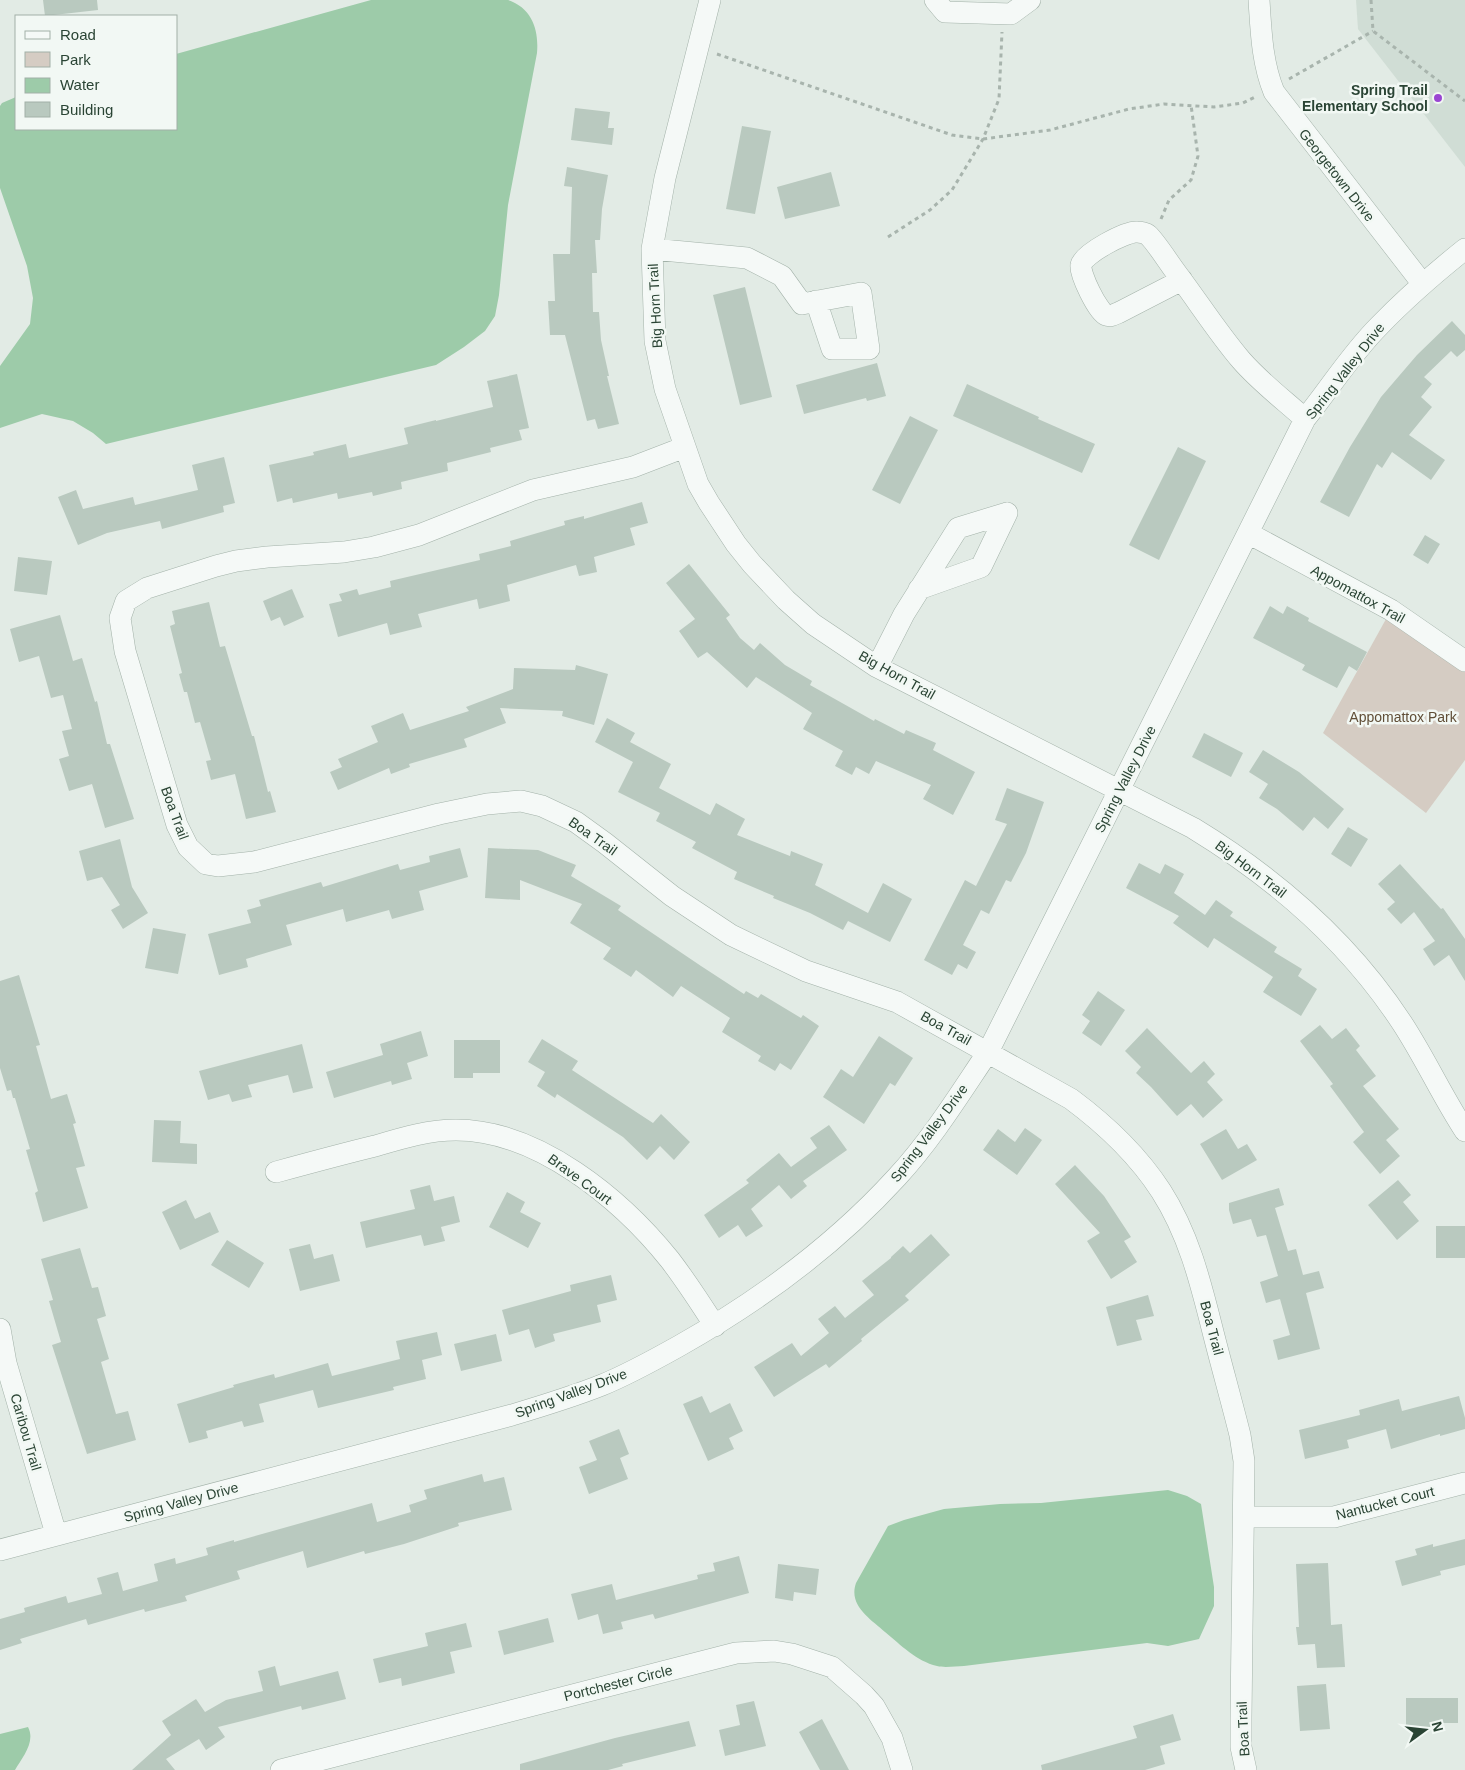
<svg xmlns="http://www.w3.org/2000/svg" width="1465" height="1770" font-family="Arial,sans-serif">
<rect width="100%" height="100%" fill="#e2ebe5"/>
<path fill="#d0ddd5" d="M1356,0H1465V167L1358,29Z"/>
<path fill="#d5ccc3" d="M1391,610L1465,662V760L1426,813L1323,733Z"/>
<path fill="#9dcba9" d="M371,0H508C532,8 539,30 537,53L508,205L499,295L495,316L485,331L464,347L436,365L106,444L93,433L73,421L42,414L0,428V366L30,324L33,298L27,266L0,188V106L2,103L16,97V129H176V54Z
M1168,1490L1187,1496L1201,1504L1214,1587V1606L1199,1639L1168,1646L1147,1643L964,1666C956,1666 945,1668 937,1666C916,1661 901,1645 885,1632C871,1619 848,1606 856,1583L888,1526L904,1520L944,1509L1000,1504L1041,1503Z
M28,1727C36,1742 22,1758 15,1770H0V1734Z"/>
<path fill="#b9c9bf" d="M43,0H97L98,10L45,16Z
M575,108L610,112L608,128H614L612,145L571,140Z
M742,126L771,131L755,214L726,209Z
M567,167L608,175L602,209L600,240H595L597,273H592L593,312H599L601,340L609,376H607L619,424L598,429L595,419L587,421L565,335H550L548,301H555L553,254H570L572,187L564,186Z
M831,172L840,206L785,219L777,187Z
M745,287L772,397L740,405L713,295Z
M1452,321L1465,335V350L1457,357L1451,351L1424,377L1432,384L1421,397L1432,407L1409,435L1445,460L1431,480L1392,452L1382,468L1377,464L1349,517L1320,502L1350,447L1381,397L1417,355Z
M877,363L886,396L867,401L866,398L804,414L796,385Z
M517,374L529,428L519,430L522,440L490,448L491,452L447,463L448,471L401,482L402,489L373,496L372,492L338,499L337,493L293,503L292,498L277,502L269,465L314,455L313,452L346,444L349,458L408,444L404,428L436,420V421L493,407L487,381Z
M967,384L1039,417L1038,419L1095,444L1082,473L953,416Z
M910,416L938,430L900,504L872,490Z
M1178,447L1206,461L1159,560L1129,545Z
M224,457L235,503L223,506L224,512L162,529L160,521L107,533L78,545L58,497L76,490L83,509L133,497L135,505L198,490L192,465Z
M642,502L648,523L630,528L635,545L594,557L597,572L579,576L576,565L507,585L510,601L479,609L477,599L418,614L422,627L390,635L387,623L338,637L329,604L342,601L339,594L357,589L359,595L391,587L390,581L480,560L479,554L511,546L510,541L565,525L564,521L584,516V519Z
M1425,535L1440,544L1428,564L1413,555Z
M18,557L52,561L47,595L14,591Z
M689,564L730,615L726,618L740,638L754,650L760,643L785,665L812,681L810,685L874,721L875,719L904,734L906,730L936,743L933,750L975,772L953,815L923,799L931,785L876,761L869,774L856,767L852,775L835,766L843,751L803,729L812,713L756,677L747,688L707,652L698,658L679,631L695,619L666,583Z
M292,589L304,617L284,626L280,617L271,621L263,601Z
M209,602L220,647L225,646L252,736H254L268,792L270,791L276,812L246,819L235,774L211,780L206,761L211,760L200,722L195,723L187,692H184L179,674L182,673L170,626L175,624L172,611Z
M1270,606L1283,614L1287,606L1309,618L1308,621L1367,652L1357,671L1349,666L1337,688L1302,670L1305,665L1253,638Z
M60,615L73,661L82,658L95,702L97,701L107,744H110L134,819L105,828L92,784L69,791L59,759L69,756L62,731L72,729L63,695L51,698L39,656L19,662L10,629Z
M576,665L608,674L594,725L562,716L563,711L500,708L506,723L464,739L467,747L409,764L410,767L391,774L389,768L338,790L330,772L342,767L338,759L378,742L371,726L403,713L410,730L469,711L466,707L513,689L514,668L575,670Z
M607,718L635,733L630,742L671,764L659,788L710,815L716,803L745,819L737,835L790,856L791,851L823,864L815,885L868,913L883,883L912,899L890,942L848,921L843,930L810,913L773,898L774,896L734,879L737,872L692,848L696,842L656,821L660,813L618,792L633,762L595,742Z
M1204,733L1243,753L1231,777L1192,757Z
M1263,750L1299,772L1344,809L1328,829L1314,817L1303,831L1277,809L1259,798L1268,784L1249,772Z
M1007,788L1044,802L1026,853L1011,882L1006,880L989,914L981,910L963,945L976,952L967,969L958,964L952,975L924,960L965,880L976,886L1007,824L995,820Z
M1348,827L1368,839L1351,867L1331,854Z
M120,839L132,887L148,913L123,929L111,910L120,905L102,877L87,881L79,851Z
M460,848L468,877L419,891L424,910L392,919L389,910L346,922L343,909L286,925L292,945L246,959L248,967L219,975L208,934L251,923L247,910L261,906L259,900L321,882L323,887L398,864L400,870L430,862L429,856Z
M488,848L538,850L576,865L571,876L621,906L618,910L701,966L744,994L746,991L758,998L761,994L801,1018L803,1015L819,1026L791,1070L780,1063L775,1071L758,1061L761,1056L722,1032L730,1018L681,986L673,997L636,970L631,977L603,959L611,948L570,923L582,904L520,880V900L485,898Z
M1139,863L1160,874L1165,864L1184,874L1174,893L1205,915L1216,900L1233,912L1230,916L1277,947L1274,952L1302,969L1298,976L1317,989L1301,1016L1263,992L1273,977L1214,938L1208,948L1173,923L1179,916L1126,888Z
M1400,864L1441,909L1443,908L1465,939V981L1449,955L1434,966L1423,949L1435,941L1414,912L1401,924L1387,909L1395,902L1378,884Z
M153,928L186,934L178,974L145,968Z
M19,975L40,1045L36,1046L51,1099L67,1094L76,1123L73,1124L85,1166L76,1168L88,1208L43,1222L35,1193L38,1191L26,1150L30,1149L15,1098H13L11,1090L7,1091L0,1068V981Z
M1098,991L1125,1010L1101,1046L1082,1033L1090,1021L1082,1015Z
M1320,1025L1332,1039L1346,1028L1360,1046L1356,1050L1376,1076L1363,1086L1399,1129L1386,1140L1400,1156L1380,1174L1353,1142L1364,1132L1330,1086L1333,1084L1300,1041Z
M1147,1028L1191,1073L1204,1061L1215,1074L1207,1082L1223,1100L1203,1118L1191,1104L1177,1116L1151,1087L1136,1073L1141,1067L1125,1051Z
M421,1031L428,1056L407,1063L412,1079L392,1085L391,1081L334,1098L326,1072L383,1055L380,1044Z
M879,1036L913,1058L895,1086L890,1083L864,1124L823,1097L841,1069L853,1077Z
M542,1039L578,1061L572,1070L653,1123L661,1114L690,1142L674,1160L660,1146L647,1160L623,1137L557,1094L555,1098L537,1086L545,1072L528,1062Z
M454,1040H500V1073H473V1078H454Z
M302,1044L313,1088L293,1093L288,1075L248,1085L252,1097L232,1102L229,1094L208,1100L199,1071Z
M154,1120L181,1121L180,1143L197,1144V1164L152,1162Z
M829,1125L847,1150L803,1181L807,1186L791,1199L779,1185L751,1209L763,1226L746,1237L738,1225L719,1238L704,1215L749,1183L746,1180L779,1153L791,1167L817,1148L810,1138Z
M1025,1128L1042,1140L1017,1175L983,1150L998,1129L1015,1142Z
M1226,1129L1238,1149L1247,1144L1257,1160L1222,1180L1200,1144Z
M1075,1165L1104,1196L1131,1237L1124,1241L1137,1262L1111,1279L1087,1241L1100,1233L1055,1184Z
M1398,1180L1411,1195L1403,1202L1419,1221L1397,1240L1368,1205Z
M430,1185L434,1201L454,1196L460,1222L441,1227L445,1241L424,1246L421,1235L366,1248L360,1222L415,1209L410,1190Z
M1279,1188L1284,1205L1275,1208L1288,1251L1296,1249L1303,1275L1319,1271L1324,1288L1306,1293L1320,1349L1278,1360L1273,1340L1290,1335L1280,1299L1266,1303L1260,1282L1278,1276L1266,1235L1257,1237L1251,1219L1233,1224L1229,1210V1203Z
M507,1192L525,1202L520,1212L541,1223L528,1248L489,1227Z
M186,1200L195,1219L210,1212L219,1232L180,1250L162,1212Z
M1436,1226H1465V1258H1436Z
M931,1234L950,1255L905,1296L909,1300L861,1339L862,1341L829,1368L826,1364L774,1397L754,1367L792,1343L801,1356L829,1333L818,1319L835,1306L845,1318L874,1295L862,1281L891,1258V1257L903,1246L910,1253Z
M227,1240L264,1263L249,1288L211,1265Z
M310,1244L314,1259L333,1254L340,1281L300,1291L289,1249Z
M80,1248L92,1288L98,1287L106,1316L97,1319L109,1359L101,1362L116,1414L128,1411L136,1440L87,1454L52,1345L61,1342L49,1301L53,1300L41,1259Z
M611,1275L617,1300L597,1305L601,1322L553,1334L555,1341L535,1348L529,1329L509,1335L502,1310L571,1291L570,1285Z
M1148,1295L1154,1316L1136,1320L1142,1340L1117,1346L1106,1307Z
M437,1332L442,1355L422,1360L426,1379L393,1387L394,1390L318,1408L313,1390L259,1404L264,1422L244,1427L242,1421L206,1431L208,1438L189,1443L177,1404L234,1387L233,1385L274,1374L275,1378L328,1363L332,1376L400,1359L396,1341Z
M496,1334L502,1361L461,1371L454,1344Z
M702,1396L710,1413L730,1403L743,1431L729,1438L734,1449L708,1461L683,1404Z
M1459,1396L1465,1418V1429L1440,1436V1434L1391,1449L1386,1429L1347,1440L1349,1448L1305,1459L1299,1430L1360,1415L1359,1410L1399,1399L1402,1411Z
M619,1429L629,1454L620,1458L628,1479L589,1494L579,1467L597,1460L589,1441Z
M482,1474L484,1482L504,1477L512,1510L458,1523L459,1526L404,1544L365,1554L364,1551L307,1568L303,1551L237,1571L240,1579L185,1596L187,1601L145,1612L144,1609L88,1625L86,1619L20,1639L22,1643L0,1650V1619L25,1612L24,1608L66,1596L68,1603L102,1594L97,1578L118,1572L123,1591L158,1581L154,1564L175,1558L176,1564L208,1555L206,1548L234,1540V1542L372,1503L377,1522L411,1512L409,1505L427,1499L424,1490Z
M1465,1539V1565L1440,1571L1441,1575L1402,1586L1395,1561L1417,1555L1415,1549L1433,1544V1547Z
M739,1556L749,1593L655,1619L653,1614L621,1622L623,1629L603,1634L598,1614L578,1620L571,1594L612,1584L616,1600L698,1579L697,1575L715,1571L713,1563Z
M1328,1563L1331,1625L1342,1624L1345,1667L1317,1668L1315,1644L1298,1645L1296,1627H1299L1296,1564Z
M778,1564L819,1569L816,1595L794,1592L793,1601L775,1598Z
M548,1618L554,1642L504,1655L498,1631Z
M466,1623L472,1647L450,1652L455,1673L402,1686L401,1678L379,1683L373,1659L428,1646L425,1633Z
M275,1666L280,1686L338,1671L346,1699L302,1710L301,1706L218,1727L225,1737L206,1750L199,1739L166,1759L175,1770H132L171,1735L162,1721L196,1699L205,1712L226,1700L263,1691L258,1671Z
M1326,1684L1330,1729L1300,1731L1297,1686Z
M1406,1698H1458V1723H1442V1728H1406Z
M754,1701L766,1746L725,1756L719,1730L740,1725L736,1705Z
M1173,1714L1181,1740L1160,1746L1165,1764L1145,1770H1042L1041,1765L1137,1738L1133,1726Z
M822,1719L849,1770H820L799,1732Z
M689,1721L696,1746L622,1764L623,1766L608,1770H520V1764L615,1738Z"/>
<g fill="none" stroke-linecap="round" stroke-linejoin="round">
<defs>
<path id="street" d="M710,0L665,178L652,249L655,341L665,389L698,484L709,503L736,544L752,564L786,600L813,624L877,667L1193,828C1275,878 1349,942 1402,1023C1425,1058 1442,1096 1465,1131
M935,0L945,12L1011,14L1030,0
M1259,0C1261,31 1262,63 1274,92L1422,283
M652,249L747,258L782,276L802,304L861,293L869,349H832L816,301
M1182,280L1120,312C1115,314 1111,317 1106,315C1098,312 1079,273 1081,265C1083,254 1126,231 1137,232C1140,232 1146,233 1148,235C1156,242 1170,265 1178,275C1199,303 1218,333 1241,360C1260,382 1284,400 1305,419
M685,447L633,467L533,490L419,535L374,547L344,552L267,557L236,561L216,566L147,588L126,601L120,618L125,651L177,825L188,847L206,864L218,866L254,862L439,814L487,804L521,801L542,806L576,822L605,843L672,896L731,935L806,971L897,1002L1071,1099C1106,1125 1137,1154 1161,1191C1188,1233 1200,1280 1212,1328C1221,1364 1231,1399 1240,1435L1244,1461L1241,1718V1747L1246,1770
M1248,533L1391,610L1465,661
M919,589L981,567L1007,513
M877,667L904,614L958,528L1007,513
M276,1172C309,1163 342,1154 375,1146C402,1138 428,1130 456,1130C538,1130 621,1199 670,1260C686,1281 701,1304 715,1326
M0,1329L6,1363L56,1534
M1244,1517H1334L1465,1483
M0,1550L512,1415C542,1406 572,1397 602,1385C629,1374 654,1360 679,1346C759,1301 835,1245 897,1177C932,1139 959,1095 988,1052L1305,419C1330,388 1351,354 1379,326C1406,298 1435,273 1465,249
M281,1770L736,1653L774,1651L792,1654L832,1667L864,1695L874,1706L892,1738L902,1770"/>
</defs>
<use href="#street" stroke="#a3b2a9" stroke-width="22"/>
<path stroke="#a8b4ad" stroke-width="3" stroke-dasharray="4 4" stroke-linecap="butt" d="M1371,0L1373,31L1465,101
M717,54L952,135L983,139L1050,130L1129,109L1164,104L1214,107L1243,103L1255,97
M1289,79L1373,31
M1161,219L1169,200L1191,180L1198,156L1191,105
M888,237L930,210L952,190L983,139L999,99L1002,32"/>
<use href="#street" stroke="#f5f9f7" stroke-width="21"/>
</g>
<circle fill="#9a46d2" stroke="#f2f8f4" stroke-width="2" cx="1438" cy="98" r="5"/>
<g text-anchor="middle" stroke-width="5" stroke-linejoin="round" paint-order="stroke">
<g font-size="14" font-weight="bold" fill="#2a4434" stroke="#f2f8f4" text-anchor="end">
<text x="1428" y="95">Spring Trail<tspan x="1428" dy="16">Elementary School</tspan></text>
</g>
<g font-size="14" fill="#2a4434" stroke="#f2f8f4">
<text transform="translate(1337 175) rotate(52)" y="5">Georgetown Drive</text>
<text transform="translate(655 306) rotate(-93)" y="5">Big Horn Trail</text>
<text transform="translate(1345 371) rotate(-52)" y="5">Spring Valley Drive</text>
<text transform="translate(1358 594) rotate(29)" y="5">Appomattox Trail</text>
<text transform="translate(897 675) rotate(29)" y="5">Big Horn Trail</text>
<text transform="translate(1125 779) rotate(-63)" y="5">Spring Valley Drive</text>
<text transform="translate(175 813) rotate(70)" y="5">Boa Trail</text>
<text transform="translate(593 836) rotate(35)" y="5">Boa Trail</text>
<text transform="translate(1251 869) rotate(37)" y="5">Big Horn Trail</text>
<text transform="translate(946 1028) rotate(29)" y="5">Boa Trail</text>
<text transform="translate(929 1133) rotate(-53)" y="5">Spring Valley Drive</text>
<text transform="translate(580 1179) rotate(36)" y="5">Brave Court</text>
<text transform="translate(1212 1328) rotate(75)" y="5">Boa Trail</text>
<text transform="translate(571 1393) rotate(-20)" y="5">Spring Valley Drive</text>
<text transform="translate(26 1432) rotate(74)" y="5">Caribou Trail</text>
<text transform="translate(181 1502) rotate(-15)" y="5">Spring Valley Drive</text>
<text transform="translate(1385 1503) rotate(-14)" y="5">Nantucket Court</text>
<text transform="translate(618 1683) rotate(-14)" y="5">Portchester Circle</text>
<text transform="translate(1243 1729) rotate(-93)" y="5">Boa Trail</text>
</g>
<g font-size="14" fill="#604e37" stroke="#f2f8f4">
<text x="1403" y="722">Appomattox Park</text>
</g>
</g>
<rect x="15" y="15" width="162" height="115" fill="#f2f8f4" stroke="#a2b0a7"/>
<rect x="25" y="31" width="25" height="8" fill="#f5f9f7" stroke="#a2b0a7"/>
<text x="60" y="40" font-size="15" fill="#2a4434">Road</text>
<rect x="25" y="52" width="25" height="15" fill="#d5ccc3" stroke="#a2b0a7"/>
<text x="60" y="65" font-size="15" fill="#2a4434">Park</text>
<rect x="25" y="78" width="25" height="15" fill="#9dcba9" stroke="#a2b0a7"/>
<text x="60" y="90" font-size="15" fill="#2a4434">Water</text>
<rect x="25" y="102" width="25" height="15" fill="#b9c9bf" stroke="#a2b0a7"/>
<text x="60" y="115" font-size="15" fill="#2a4434">Building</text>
<g transform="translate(1425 1730) rotate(75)" stroke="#f2f8f4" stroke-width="4" paint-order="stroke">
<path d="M0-4L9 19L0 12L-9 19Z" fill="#2a4434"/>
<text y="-8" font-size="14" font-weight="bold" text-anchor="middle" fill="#2a4434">N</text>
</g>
</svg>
